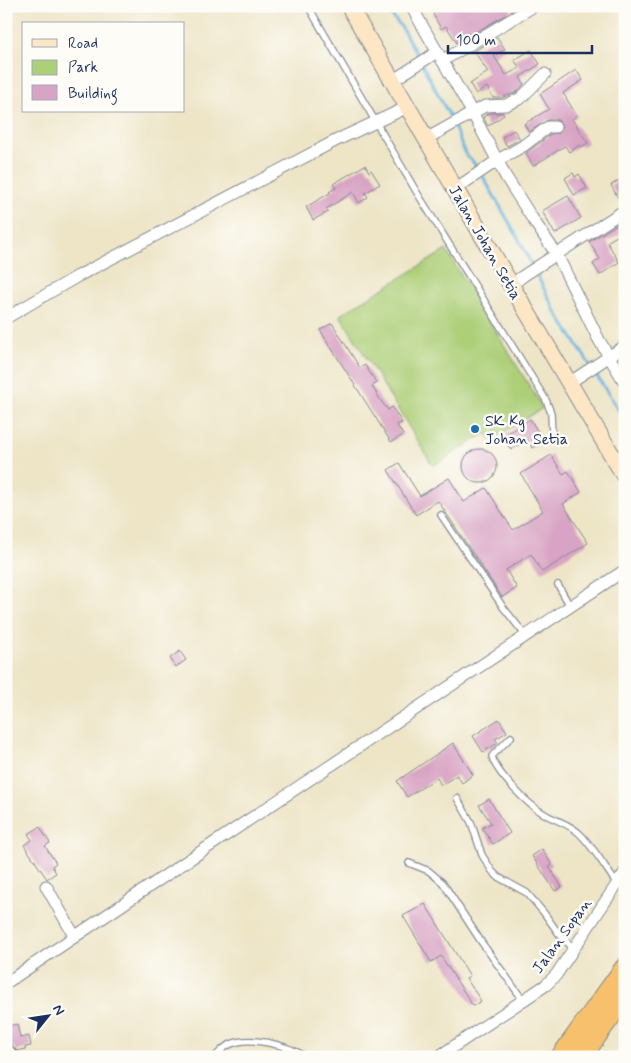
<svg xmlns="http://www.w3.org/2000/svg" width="631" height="1063" font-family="Mynerve,sans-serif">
<rect width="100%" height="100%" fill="#fdfcf7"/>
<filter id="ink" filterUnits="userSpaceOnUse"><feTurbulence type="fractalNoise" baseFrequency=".02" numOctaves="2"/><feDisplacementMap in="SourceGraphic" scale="10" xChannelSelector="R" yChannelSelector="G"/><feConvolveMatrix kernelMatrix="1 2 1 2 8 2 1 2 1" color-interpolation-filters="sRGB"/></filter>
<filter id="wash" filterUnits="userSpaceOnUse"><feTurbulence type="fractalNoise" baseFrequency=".0096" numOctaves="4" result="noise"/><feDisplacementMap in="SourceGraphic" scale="20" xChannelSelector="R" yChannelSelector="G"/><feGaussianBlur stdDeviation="1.12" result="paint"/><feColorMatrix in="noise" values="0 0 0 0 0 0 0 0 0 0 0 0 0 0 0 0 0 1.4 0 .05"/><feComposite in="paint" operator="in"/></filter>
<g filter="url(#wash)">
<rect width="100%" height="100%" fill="#eee5c7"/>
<path fill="#adcf78" stroke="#647f6b" d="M446,250L543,408L491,440L486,433L433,466L340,315Z"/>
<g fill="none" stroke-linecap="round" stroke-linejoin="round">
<path stroke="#63b2dd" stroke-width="3" d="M384,6L402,28L420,60
M423,66L450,117L465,153L479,169
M482,175L517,236L556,312L590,365
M593,370L625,420"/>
</g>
<g id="blocks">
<path fill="#d8a3c4" d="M446,6H509L512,11L457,43L446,26L441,29L433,14Z
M497,37L505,49L494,56L506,75L520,68L514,60L531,50L540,64L520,77L524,84L517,92L501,98H493L487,87L476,94L470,84L488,72L474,51Z
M576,70L583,80L563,93L577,116L572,119L588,143L581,147L580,145L569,152L565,146L533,166L526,153L551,134L559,133L562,127L558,120H548L529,132L524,124L549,109L540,94Z
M489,113H503L504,115L488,126L483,117Z
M514,130L520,139L507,146L502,137Z
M365,165L369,172L371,170L380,184L365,193L368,197L359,203L353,192L326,209L328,212L313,220L306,207L330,193L329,192L336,188L333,184Z
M573,173L575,177L579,174L587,188L574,195L565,178Z
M625,177V195L618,198L611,185Z
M568,196L581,218L555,234L542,211Z
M624,220L625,231L607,242L619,262L600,275L593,264L600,259L589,242Z
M332,323L360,368L365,365L372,376L377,383L372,386L381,401L388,410L392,407L402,423L397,425L403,435L391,442L320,330Z
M530,419L543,440L532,448L527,440L511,450L502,437Z
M463 466a17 17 0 1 1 34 0a17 17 0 1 1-34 0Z
M551,455L563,474L568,471L581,492L563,504L588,543L542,572L531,554L506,570L517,588L502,597L438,501L416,515L388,470L399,463L420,496L449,478L464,502L486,488L513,530L543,511L521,474Z
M180,651L186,660L176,667L170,658Z
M499,719L507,732L495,739L498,743L483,752L473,736Z
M453,743L473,775L462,783L457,775L441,785L437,778L407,797L397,781Z
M489,799L510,833L493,844L482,828L491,823L479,805Z
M40,827L50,843L45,846L56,863L52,866L56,873L47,879L24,845L32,840L28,834Z
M542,849L552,865L549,867L562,887L555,891L532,856Z
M425,904L470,976L466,978L481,1001L473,1006L441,956L431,962L403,916Z
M17,1024L20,1038L29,1036L31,1046L25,1047L26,1049L17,1051L11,1044L8,1026Z"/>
</g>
</g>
<g filter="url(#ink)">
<use href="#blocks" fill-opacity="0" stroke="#848a92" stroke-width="1"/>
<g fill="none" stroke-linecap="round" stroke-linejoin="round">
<defs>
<path id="lane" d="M308,6L416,191L546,400L551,413L552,435
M441,515L503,607L526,636
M558,585L570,606
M511,737L492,756C495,772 528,805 543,813C555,821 569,823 580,834C594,848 605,867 617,884
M457,798L471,822L482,855L492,871L498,877L527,893L544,913L559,934L573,948
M409,863L429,871L443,883L482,943L523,1000
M6,1046L12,1051L15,1057
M215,1057C219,1053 222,1049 227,1046C247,1034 287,1045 306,1057"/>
<path id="street" d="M411,6L472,112L506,177L532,218L557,255L599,340L625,383
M442,61L534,6
M392,81L437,52
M426,139L485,106L506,105L521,98L545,74
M455,189L498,160L523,146L548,127H555
M511,285L523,276L625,210
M6,318L78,276L339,139L408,107
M569,383L625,346
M46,886L75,937
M6,983L187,861L625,570
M438,1057L546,985L556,975L625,872"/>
<path id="secondary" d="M349,6L511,285L625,477"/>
<path id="highway" d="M561,1057L625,968
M581,1057L625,996"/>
</defs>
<use href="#lane" stroke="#848a92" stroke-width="8"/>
<use href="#street" stroke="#848a92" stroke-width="13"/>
<use href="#secondary" stroke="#848a92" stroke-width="18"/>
<use href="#highway" stroke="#848a92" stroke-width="22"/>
<use href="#lane" stroke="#fff" stroke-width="5.5"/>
<use href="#street" stroke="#fff" stroke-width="11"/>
<use href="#secondary" stroke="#fce6c4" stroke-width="16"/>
<use href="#highway" stroke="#f7c06c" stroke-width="20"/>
</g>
</g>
<circle fill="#1f6fb2" stroke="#fdfcf7" stroke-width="2" cx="475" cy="429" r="5"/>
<g text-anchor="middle" stroke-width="5" stroke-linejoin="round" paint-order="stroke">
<g font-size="16" fill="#1b2f5e" stroke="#fdfcf7">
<text transform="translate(486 242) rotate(60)" y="6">Jalan Johan Setia</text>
<text transform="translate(561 935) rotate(-54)" y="6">Jalan Sopan</text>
</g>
<g font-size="16" fill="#1b2f5e" stroke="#fdfcf7" text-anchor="start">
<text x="485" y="426">SK Kg<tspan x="485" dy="18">Johan Setia</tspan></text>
</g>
</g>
<rect width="631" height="1063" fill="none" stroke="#fdfcf7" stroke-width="25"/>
<rect x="22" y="22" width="162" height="90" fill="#fdfcf7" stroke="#a3aaba"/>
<rect x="32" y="39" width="25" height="8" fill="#fce6c4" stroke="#a3aaba"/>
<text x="68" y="48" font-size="15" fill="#1b2f5e">Road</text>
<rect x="32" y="60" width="25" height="15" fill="#adcf78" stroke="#a3aaba"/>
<text x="68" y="72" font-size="15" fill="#1b2f5e">Park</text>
<rect x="32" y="85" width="25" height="15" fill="#d8a3c4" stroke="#a3aaba"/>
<text x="68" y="98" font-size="15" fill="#1b2f5e">Building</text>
<g transform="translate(48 1016) rotate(60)" stroke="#fdfcf7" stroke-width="4" paint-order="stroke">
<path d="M0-4L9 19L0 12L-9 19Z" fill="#1b2f5e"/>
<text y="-8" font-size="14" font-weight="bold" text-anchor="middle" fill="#1b2f5e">N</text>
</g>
<path d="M448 45v8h144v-8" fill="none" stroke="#1b2f5e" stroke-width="2.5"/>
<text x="456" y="45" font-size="15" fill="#1b2f5e" stroke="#fdfcf7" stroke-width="4" paint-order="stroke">100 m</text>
</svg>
